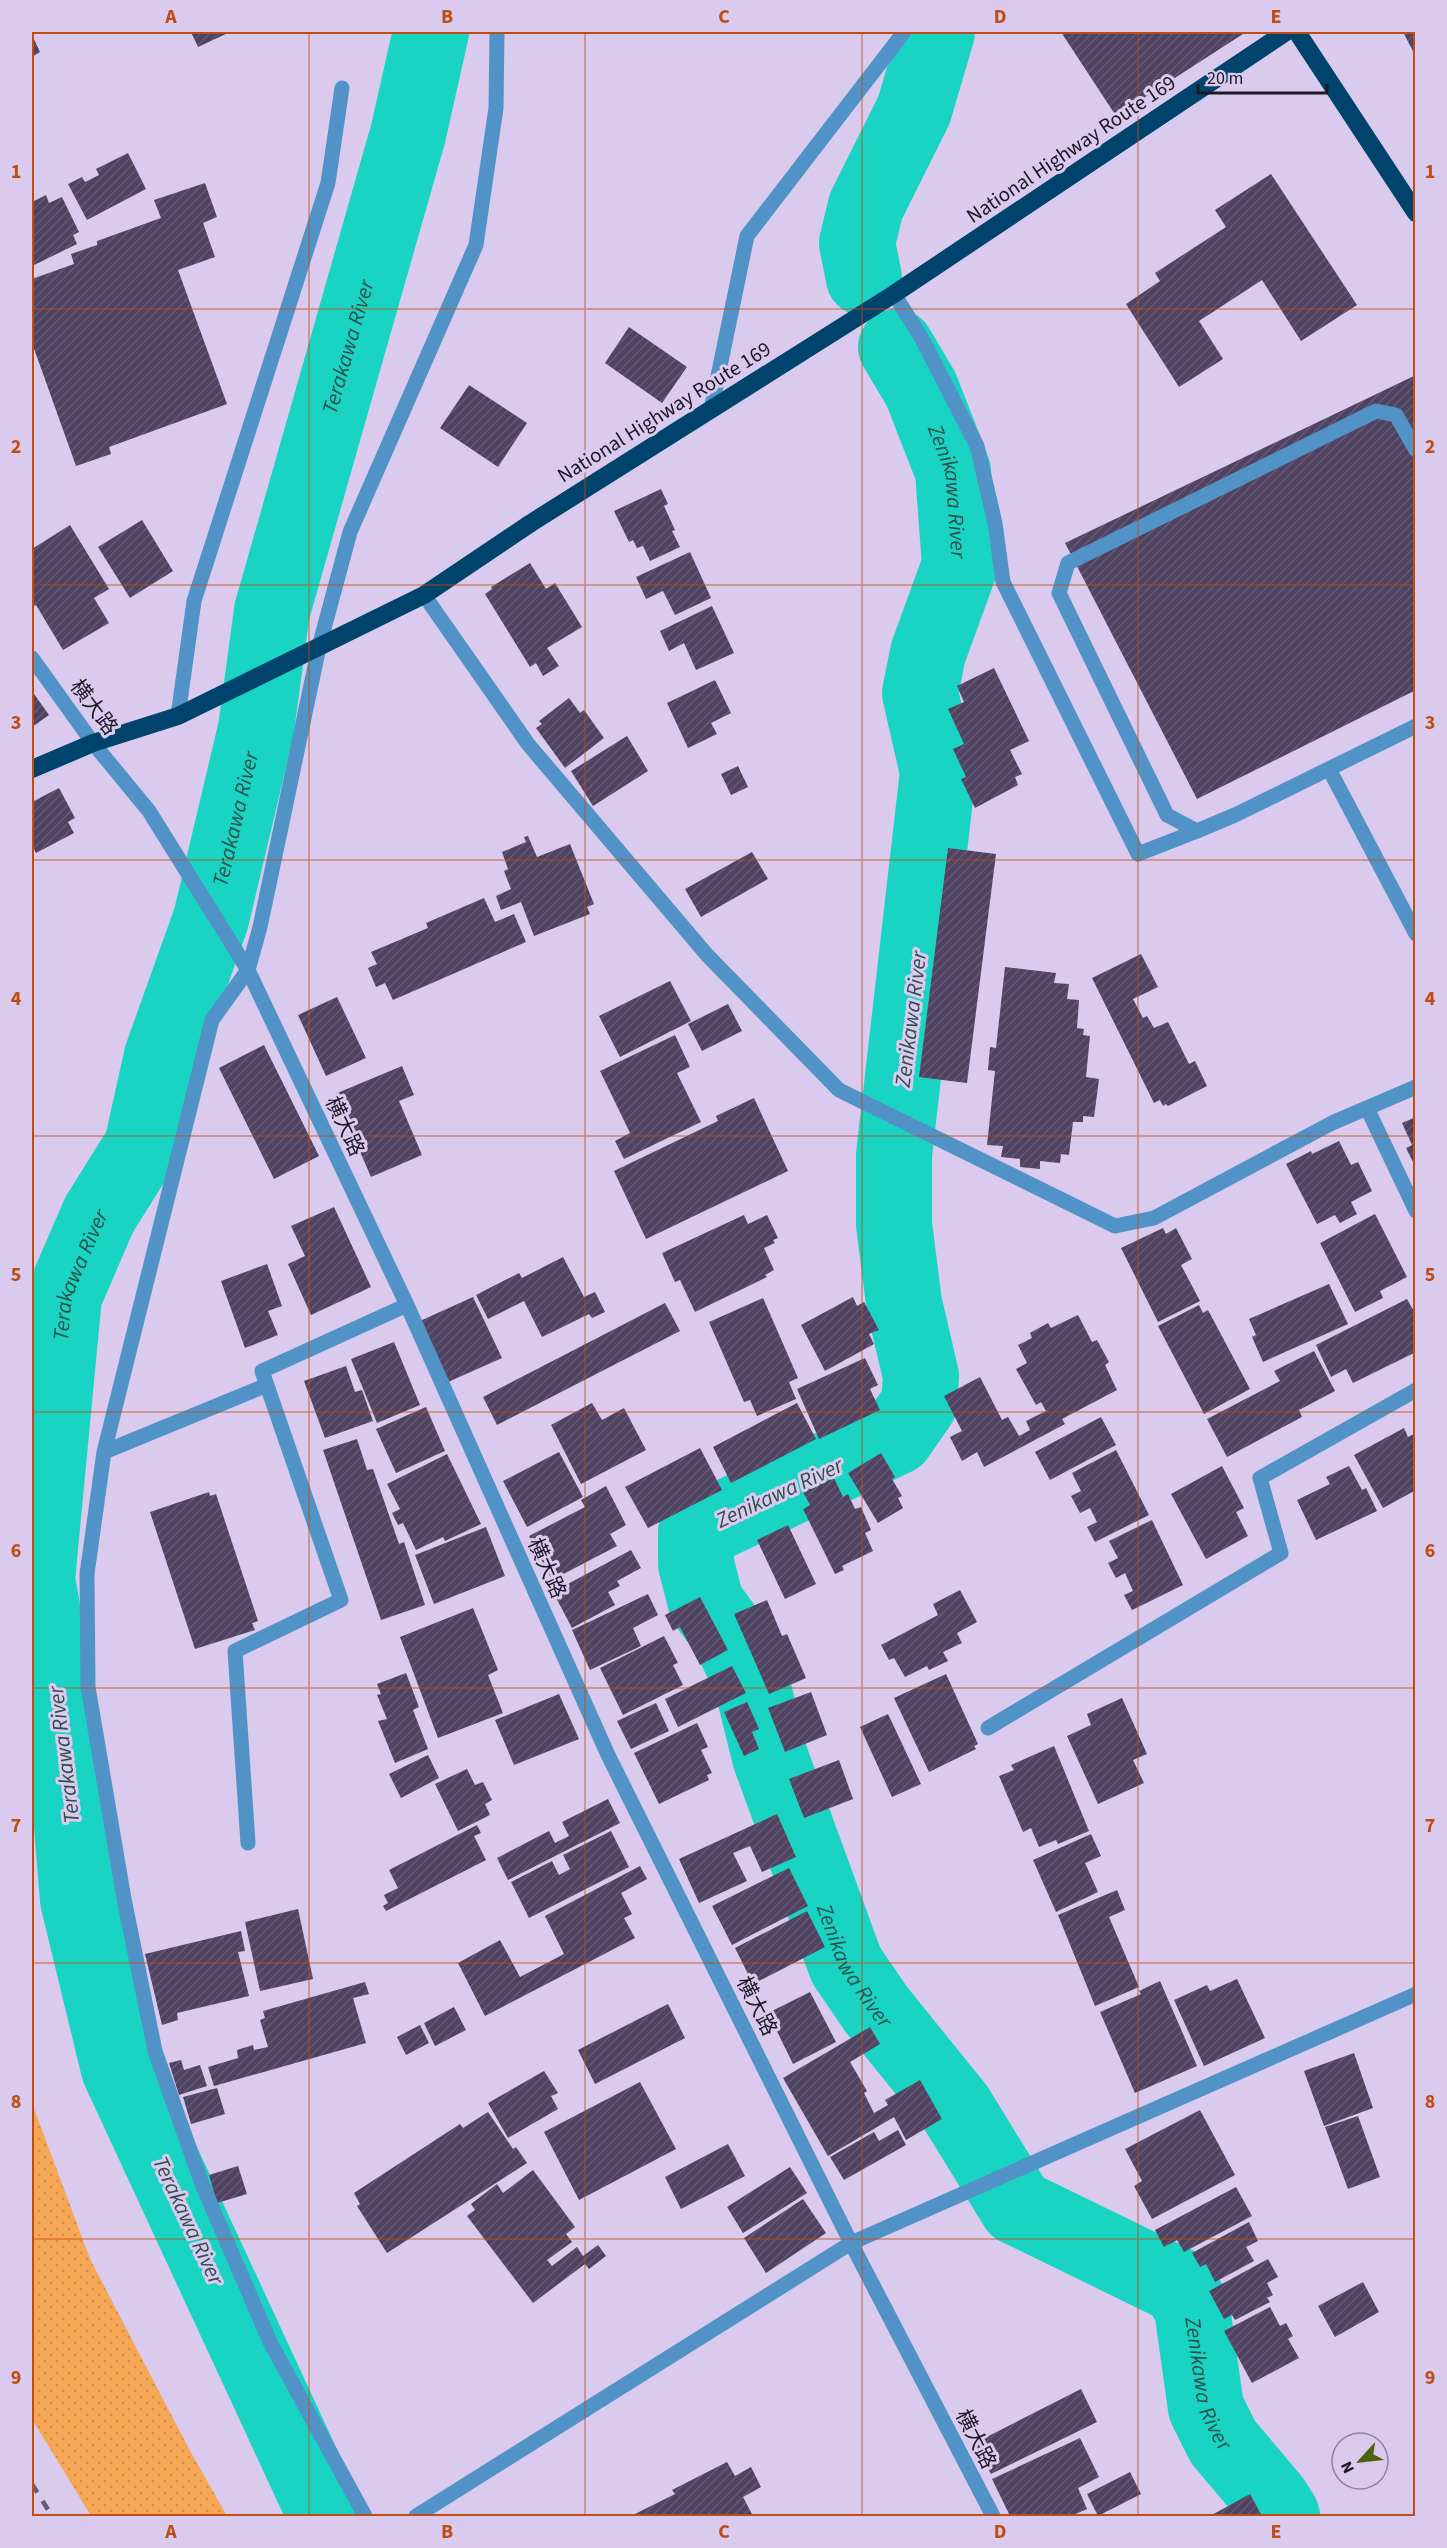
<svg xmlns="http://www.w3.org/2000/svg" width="1447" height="2548" font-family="'Source Sans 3','Noto Sans JP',sans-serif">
<defs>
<pattern id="grass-dots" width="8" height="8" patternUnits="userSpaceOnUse" patternTransform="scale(1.5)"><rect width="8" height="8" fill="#f5a756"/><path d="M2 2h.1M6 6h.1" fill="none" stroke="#d28f4b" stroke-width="1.8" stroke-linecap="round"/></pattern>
<pattern id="building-hatch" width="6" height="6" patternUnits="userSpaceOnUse" patternTransform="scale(1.5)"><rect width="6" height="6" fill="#504261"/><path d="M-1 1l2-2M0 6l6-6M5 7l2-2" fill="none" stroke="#655a74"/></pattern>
</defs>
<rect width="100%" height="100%" fill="#d9caee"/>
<path fill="url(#grass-dots)" d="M32,2103L90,2259L189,2449L227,2516H91L32,2419Z"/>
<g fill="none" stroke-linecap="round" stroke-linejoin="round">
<g stroke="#1ad4c3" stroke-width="76">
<path d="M864,278L857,243L866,206L914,110L937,32"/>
<path id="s1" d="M896,347L921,389L953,471L960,565L928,653L920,693L938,772L894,1155V1224L904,1303L921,1376L919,1404L896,1437L696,1532V1564L706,1603L730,1636L752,1684L770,1757L846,1965L876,2009L956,2108L1017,2207L1179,2286L1192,2308L1206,2408L1223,2442L1272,2500L1282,2516"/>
<path id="s2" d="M326,2516L119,2069L78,1900L65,1740L37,1579L64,1296L99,1215L142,1146L162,1056L211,919L256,729L272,611L408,134L431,32"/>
</g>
</g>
<path fill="url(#building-hatch)" d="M191,32H230L198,47Z
M1061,32H1246L1116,116Z
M1403,32H1416V57Z
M32,35L40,52L32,57Z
M128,153L146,189L87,220L68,184L82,177L85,182L99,175L96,169Z
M1271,174L1357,305L1301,341L1262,280L1199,321L1223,359L1179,387L1126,304L1160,281L1155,273L1226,227L1215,210Z
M205,183L217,217L203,223L215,257L178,270L227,404L109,447L111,454L76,466L32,343V279L74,264L71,254L97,245V241L161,218L154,200Z
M46,195L49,203L62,197L79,232L73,235L77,244L32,266V202Z
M629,327L687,367L662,403L605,363Z
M1416,375V690L1197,799L1065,543Z
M469,385L527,423L498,467L440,428Z
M661,489L668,504L664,506L675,530L672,531L680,547L650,561L643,546L637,548L633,540L629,542L614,511Z
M142,520L173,571L130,598L98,547Z
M70,525L109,589L94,598L109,623L63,650L36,605L32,607V549Z
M690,552L711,598L675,615L663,591L646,599L636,577Z
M530,563L546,589L555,583L582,627L547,648L559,666L543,676L536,663L530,667L485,594L492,589L491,587Z
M712,606L734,653L696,670L684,643L669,651L660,631Z
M994,668L1029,741L1010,750L1022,774L1015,777L1018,785L975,808L961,779L966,777L953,749L964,744L948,709L964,702L957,686Z
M715,680L731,713L711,723L717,734L688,748L667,703Z
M32,691L49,715L32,727Z
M569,698L580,713L584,710L604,738L565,768L536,728L542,724L539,721Z
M627,736L648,771L593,806L571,771Z
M738,766L748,787L731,795L721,774Z
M59,788L75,818L68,822L74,833L36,853L32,845V802Z
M528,836L537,857L570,844L594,904L587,907L590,914L534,936L521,902L501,910L496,896L511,889L504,871L508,869L502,852L526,842L524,837Z
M948,848L996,854L967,1083L919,1077Z
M752,852L768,879L701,917L685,889Z
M484,898L495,922L514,914L526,942L393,1000L385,983L376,987L368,968L377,964L371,952L428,928L426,923Z
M1141,954L1158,987L1133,999L1143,1018L1147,1016L1154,1028L1168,1022L1189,1064L1195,1061L1207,1086L1168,1106L1166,1104L1163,1106L1160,1100L1154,1103L1092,978Z
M1005,967L1056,973L1054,983L1069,984L1067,999L1079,1000L1077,1028L1084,1029L1083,1035L1090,1036L1086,1077L1099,1079L1094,1117L1083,1116V1122H1073L1069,1155L1061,1154L1060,1163L1040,1161V1169L1020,1167V1159L1001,1157L1003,1146L987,1145L995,1071L988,1070L990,1047L996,1048Z
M670,981L691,1021L620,1057L599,1016Z
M337,997L366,1058L326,1076L298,1015Z
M728,1004L742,1031L702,1051L688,1024Z
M675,1035L690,1067L677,1073L701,1122L624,1159L615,1141L630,1133L600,1071Z
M264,1045L319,1156L274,1179L219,1068Z
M402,1066L414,1095L399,1101L422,1155L371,1177L335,1094Z
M754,1098L788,1171L646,1239L614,1171L718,1121L716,1116Z
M1416,1117V1168L1406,1148L1412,1145L1402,1123Z
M1339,1141L1351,1165L1358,1162L1372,1191L1351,1202L1357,1214L1340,1223L1335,1215L1317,1224L1286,1164L1311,1151L1312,1154Z
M334,1207L371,1287L311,1315L288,1264L305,1256L291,1226Z
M1375,1214L1407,1277L1380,1291L1383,1298L1355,1312L1320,1243Z
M744,1215L748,1224L767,1215L778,1238L773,1240L775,1243L764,1248L774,1270L765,1275L767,1277L695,1312L680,1280L675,1282L662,1253Z
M1163,1228L1166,1234L1176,1228L1192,1259L1181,1265L1200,1301L1158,1322L1121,1248Z
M563,1257L584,1297L595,1292L605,1312L592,1318L589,1314L542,1337L524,1301L488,1319L476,1295L519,1273L522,1278Z
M267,1264L282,1306L268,1311L278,1335L245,1348L221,1281Z
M1329,1284L1348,1324L1263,1362L1252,1337L1256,1335L1249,1319Z
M473,1297L502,1358L448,1382L420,1321Z
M853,1297L857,1306L864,1302L879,1330L869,1334L874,1344L825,1371L801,1325Z
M763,1298L798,1378L789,1382L796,1399L757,1416L750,1400L744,1402L709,1322Z
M1407,1299L1416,1315V1352L1353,1383L1346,1369L1331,1377L1316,1345Z
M665,1303L680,1331L497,1425L483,1397Z
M1199,1305L1203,1313L1208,1310L1250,1389L1204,1414L1158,1326Z
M1078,1315L1092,1342L1097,1340L1109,1362L1105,1365L1117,1390L1062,1419L1065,1424L984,1467L977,1452L962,1461L950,1437L962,1431L944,1396L980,1377L1002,1420L1008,1417L1019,1436L1030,1430L1026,1421L1046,1411L1041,1402L1036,1405L1016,1369L1027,1363L1018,1345L1032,1338L1030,1333L1048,1323L1051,1328Z
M394,1342L420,1405L377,1423L351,1359Z
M1314,1351L1335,1391L1299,1410L1302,1417L1227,1457L1207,1419L1280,1381L1274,1371Z
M865,1358L878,1385L870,1389L880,1410L819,1439L797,1389Z
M346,1366L355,1392L362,1390L373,1421L325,1438L304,1381Z
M592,1403L602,1420L624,1408L646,1450L581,1484L551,1425Z
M797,1403L816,1439L731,1483L713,1447Z
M426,1407L445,1451L396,1473L376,1429Z
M1101,1417L1116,1445L1050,1480L1035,1452Z
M1404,1428L1408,1437L1416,1433V1490L1383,1508L1354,1455Z
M357,1439L367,1470L373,1469L399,1544L404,1542L425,1605L381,1620L323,1450Z
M700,1448L722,1490L648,1528L625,1487Z
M1116,1450L1149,1515L1095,1542L1087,1527L1097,1522L1090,1508L1080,1513L1071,1496L1081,1491L1072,1473Z
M559,1452L583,1497L527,1527L503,1481Z
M881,1453L895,1477L892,1479L902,1496L898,1498L903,1508L878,1523L848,1473Z
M447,1454L481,1524L445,1541L443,1537L416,1550L403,1523L398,1525L392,1513L400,1509L387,1484Z
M1222,1466L1244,1508L1236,1512L1248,1536L1206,1559L1171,1494Z
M1349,1466L1362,1490L1366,1488L1377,1511L1316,1540L1297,1500L1330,1484L1326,1477Z
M834,1478L843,1497L848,1494L855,1509L861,1507L871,1530L865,1533L873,1551L842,1566L844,1570L835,1574L803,1509L810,1505L803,1492Z
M606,1486L626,1525L610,1534L617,1546L552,1580L529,1536L585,1507L581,1500Z
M209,1492L210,1496L216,1494L258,1621L252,1623L255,1630L195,1649L150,1512Z
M1152,1520L1183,1585L1132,1610L1124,1595L1133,1591L1125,1573L1116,1578L1108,1563L1118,1558L1109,1541Z
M788,1525L816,1584L785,1599L757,1540Z
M486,1527L505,1576L434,1604L415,1555Z
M631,1550L641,1568L617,1581L620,1586L608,1592L615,1605L572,1628L553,1592Z
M960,1590L977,1622L957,1633L962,1643L943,1652L948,1661L929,1670L927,1666L905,1677L894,1658L889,1660L881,1645L938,1615L933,1604Z
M648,1594L658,1615L633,1628L641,1646L590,1670L572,1630Z
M700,1597L728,1650L700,1665L680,1627L673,1631L665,1615Z
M767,1600L782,1636L787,1634L806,1678L769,1694L734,1614Z
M473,1608L498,1670L488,1675L503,1713L438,1738L400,1637Z
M664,1636L678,1663L673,1665L683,1685L623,1715L600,1668Z
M732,1666L746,1693L678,1727L665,1699Z
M406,1673L419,1707L413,1710L428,1749L395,1763L378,1721L387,1719L377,1695L381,1694L377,1684Z
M946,1674L978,1744L974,1746L976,1749L929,1772L894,1698Z
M811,1692L827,1735L785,1752L768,1708Z
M559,1694L579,1739L514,1765L495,1720Z
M1122,1698L1147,1754L1133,1760L1144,1783L1098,1804L1067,1736L1091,1725L1087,1714Z
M747,1702L759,1729L752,1732L759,1749L744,1756L724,1712Z
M656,1703L669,1731L631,1749L617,1721Z
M888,1714L921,1784L892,1797L860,1727Z
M697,1723L708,1747L701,1750L712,1773L707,1775L709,1780L659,1804L634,1753Z
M1054,1746L1089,1831L1058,1844L1056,1840L1039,1847L1031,1828L1023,1832L999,1776L1014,1770L1011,1765Z
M428,1755L439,1778L401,1798L389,1774Z
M839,1760L853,1799L804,1818L789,1779Z
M467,1769L475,1785L483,1782L492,1800L485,1804L490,1815L458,1831L435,1784Z
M608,1799L620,1823L508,1880L497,1858L549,1831L555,1843L569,1836L562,1822Z
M777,1814L796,1857L762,1872L750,1846L733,1853L747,1881L699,1903L679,1859Z
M477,1825L481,1833L474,1836L486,1860L386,1911L383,1906L388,1903L384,1895L398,1888L389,1870Z
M611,1831L629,1867L529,1918L511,1882L552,1861L559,1875L570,1869L563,1855Z
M1091,1834L1101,1856L1085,1863L1098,1892L1056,1912L1033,1860Z
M640,1866L647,1879L621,1893L632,1914L624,1918L635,1938L485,2016L458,1963L500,1940L520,1977L564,1954L545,1916Z
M789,1868L808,1906L732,1945L712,1906Z
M1117,1890L1125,1910L1109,1917L1139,1987L1095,2006L1058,1915Z
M298,1909L313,1979L260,1991L245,1922Z
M807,1911L825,1947L753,1984L735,1948Z
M241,1931L245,1951L238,1952L249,1996L177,2013L178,2020L162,2025L145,1954Z
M1237,1979L1265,2038L1204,2066L1174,2000L1207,1985L1210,1991Z
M1160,1981L1197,2066L1135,2093L1100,2012L1141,1994L1139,1991Z
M365,1982L369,1994L353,1998L366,2043L214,2086L208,2067L238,2058L237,2050L253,2045L254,2050L268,2047L260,2020L265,2018L263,2011Z
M810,1992L836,2042L793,2064L768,2013Z
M668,2004L685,2038L595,2084L578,2050Z
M454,2007L466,2030L435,2046L424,2023Z
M420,2025L429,2043L406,2055L397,2037Z
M870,2027L880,2044L850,2062L867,2091L864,2093L874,2113L888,2105L885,2100L920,2080L942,2119L906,2140L894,2117L828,2156L783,2078Z
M1354,2053L1373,2108L1324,2126L1304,2071Z
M181,2060L184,2070L200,2065L207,2086L179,2095L169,2063Z
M544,2071L558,2093L551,2096L558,2109L508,2138L488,2103Z
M640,2082L676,2149L579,2200L544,2132Z
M217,2088L225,2114L191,2124L183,2097Z
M1200,2110L1235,2175L1152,2219L1134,2186L1142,2181L1125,2149Z
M488,2112L513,2149L516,2147L527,2163L387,2253L357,2206L360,2204L354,2193L460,2124L463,2128Z
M1358,2116L1380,2177L1348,2189L1325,2127Z
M898,2130L906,2145L844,2180L830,2157L874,2132L879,2141Z
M728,2144L745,2176L681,2209L665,2177Z
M238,2166L247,2194L217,2203L209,2175Z
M790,2167L807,2193L743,2233L727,2207Z
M533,2170L575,2227L566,2234L572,2242L547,2260L552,2266L577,2247L583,2256L598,2245L606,2256L589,2269L585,2264L533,2303L467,2216L475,2210L471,2204L497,2184L503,2193Z
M1236,2187L1252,2216L1184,2252L1177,2240L1164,2247L1155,2230Z
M803,2199L826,2233L766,2273L744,2238Z
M1249,2222L1258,2241L1246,2247L1254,2261L1215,2282L1206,2264L1200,2267L1192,2253Z
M1268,2259L1278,2277L1267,2283L1273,2295L1267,2298L1270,2302L1235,2320L1232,2315L1224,2319L1209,2291Z
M1363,2282L1379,2312L1335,2337L1318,2306Z
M1270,2307L1280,2326L1286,2323L1293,2336L1288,2339L1299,2358L1252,2383L1224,2331Z
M1081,2389L1097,2422L991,2474L975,2443Z
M1080,2438L1099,2477L1078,2488L1087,2509L1071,2516H1010L992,2479Z
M727,2462L735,2476L751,2467L761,2487L743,2497L753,2516H631L675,2494L672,2490Z
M1130,2472L1141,2494L1098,2516L1087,2494Z
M1250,2494L1262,2516H1210Z"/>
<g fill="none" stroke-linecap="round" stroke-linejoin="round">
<path stroke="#5193c7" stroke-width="15" d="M894,294L922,339L977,446L995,523L1003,582L1138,854L1197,831
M711,410L747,236L904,32
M1416,450L1396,415L1376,411L1068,563L1059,593L1167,815L1197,831L1235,815L1416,726
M424,595L528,744L707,955L839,1090L1115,1226L1154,1218L1332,1123L1416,1087
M32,658L93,743L149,811L248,970L407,1305L608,1755L851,2243L993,2516
M178,716L194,601L328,183L342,88
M1329,769L1416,934
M1367,1108L1416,1211
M104,1452L267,1385
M988,1728L1281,1553L1260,1478L1416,1390
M248,1843L235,1651L341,1600L262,1371L407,1305
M365,2516L270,2342L202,2184L155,2051L124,1899L88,1687L87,1574L104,1452L212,1020L248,970L260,927L319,647L350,532L476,245L496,108L497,32
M416,2516L851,2243L1416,1994"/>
<path stroke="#00436c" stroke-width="18" d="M1297,32L1416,213
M32,769L93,743L178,716L424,595L531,523L894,294L1286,32"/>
<path stroke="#655d72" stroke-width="4.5" stroke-dasharray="10 10" stroke-linecap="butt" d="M32,2484L52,2516"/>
</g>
<path fill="none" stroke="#bf4c11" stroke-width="1.5" stroke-opacity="0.55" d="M309,32V2516M585,32V2516M862,32V2516M1138,32V2516M32,309H1416M32,585H1416M32,860H1416M32,1136H1416M32,1412H1416M32,1688H1416M32,1963H1416M32,2239H1416"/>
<g text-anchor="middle" stroke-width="6" stroke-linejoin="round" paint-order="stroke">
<g font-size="21" fill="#1d1825" stroke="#d9caee">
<text transform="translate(1071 149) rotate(-34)" y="7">National Highway Route 169</text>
<text transform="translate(664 412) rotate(-32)" y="7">National Highway Route 169</text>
<text transform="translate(94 707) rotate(53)" y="7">横大路</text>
<text transform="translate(345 1126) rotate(65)" y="7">横大路</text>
<text transform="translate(547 1568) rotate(66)" y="7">横大路</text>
<text transform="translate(757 2006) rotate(63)" y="7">横大路</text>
<text transform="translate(976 2439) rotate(63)" y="7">横大路</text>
</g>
<g font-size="22" font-style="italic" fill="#2d4f4a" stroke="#d9caee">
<text dy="8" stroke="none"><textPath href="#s2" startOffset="2271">Terakawa River</textPath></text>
<text dy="8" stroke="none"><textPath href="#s1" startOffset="156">Zenikawa River</textPath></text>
<text dy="8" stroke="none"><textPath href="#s2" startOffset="1785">Terakawa River</textPath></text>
<text transform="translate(910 1019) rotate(-83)" y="8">Zenikawa River</text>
<text dy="8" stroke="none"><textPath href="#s2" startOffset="1299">Terakawa River</textPath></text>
<text transform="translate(779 1492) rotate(-25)" y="8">Zenikawa River</text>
<text transform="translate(63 1755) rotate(-97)" y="8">Terakawa River</text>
<text dy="8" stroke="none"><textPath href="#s1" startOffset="1812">Zenikawa River</textPath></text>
<text transform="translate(189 2220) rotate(65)" y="8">Terakawa River</text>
<text dy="8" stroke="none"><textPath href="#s1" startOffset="2388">Zenikawa River</textPath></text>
</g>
</g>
<rect width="1447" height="2548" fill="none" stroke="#d9caee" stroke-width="66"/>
<g transform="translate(1360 2461) rotate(243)"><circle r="28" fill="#d9caee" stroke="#8e839e" stroke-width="1.5"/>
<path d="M0-4.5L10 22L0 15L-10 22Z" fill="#4c620f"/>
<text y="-9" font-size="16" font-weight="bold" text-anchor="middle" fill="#1d1825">N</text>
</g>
<path d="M1198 84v9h129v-9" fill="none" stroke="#1d1825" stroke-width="3"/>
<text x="1207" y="84" font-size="18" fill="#1d1825" stroke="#d9caee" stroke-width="4.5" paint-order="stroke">20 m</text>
<rect x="33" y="33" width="1381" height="2482" fill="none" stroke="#bf4c11" stroke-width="2"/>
<g font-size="20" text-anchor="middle" font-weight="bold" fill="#bf4c11">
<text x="171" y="23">A</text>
<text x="447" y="23">B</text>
<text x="724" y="23">C</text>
<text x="1000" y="23">D</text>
<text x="1276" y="23">E</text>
<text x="16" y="178">1</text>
<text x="1430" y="178">1</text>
<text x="16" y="453">2</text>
<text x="1430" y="453">2</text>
<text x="16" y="729">3</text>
<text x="1430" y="729">3</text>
<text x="16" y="1005">4</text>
<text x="1430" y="1005">4</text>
<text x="16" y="1281">5</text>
<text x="1430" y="1281">5</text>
<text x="16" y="1557">6</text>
<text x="1430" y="1557">6</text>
<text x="16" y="1832">7</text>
<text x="1430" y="1832">7</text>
<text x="16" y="2108">8</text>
<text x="1430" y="2108">8</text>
<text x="16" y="2384">9</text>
<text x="1430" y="2384">9</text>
<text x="171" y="2538">A</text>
<text x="447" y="2538">B</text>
<text x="724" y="2538">C</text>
<text x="1000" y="2538">D</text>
<text x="1276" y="2538">E</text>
</g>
</svg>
